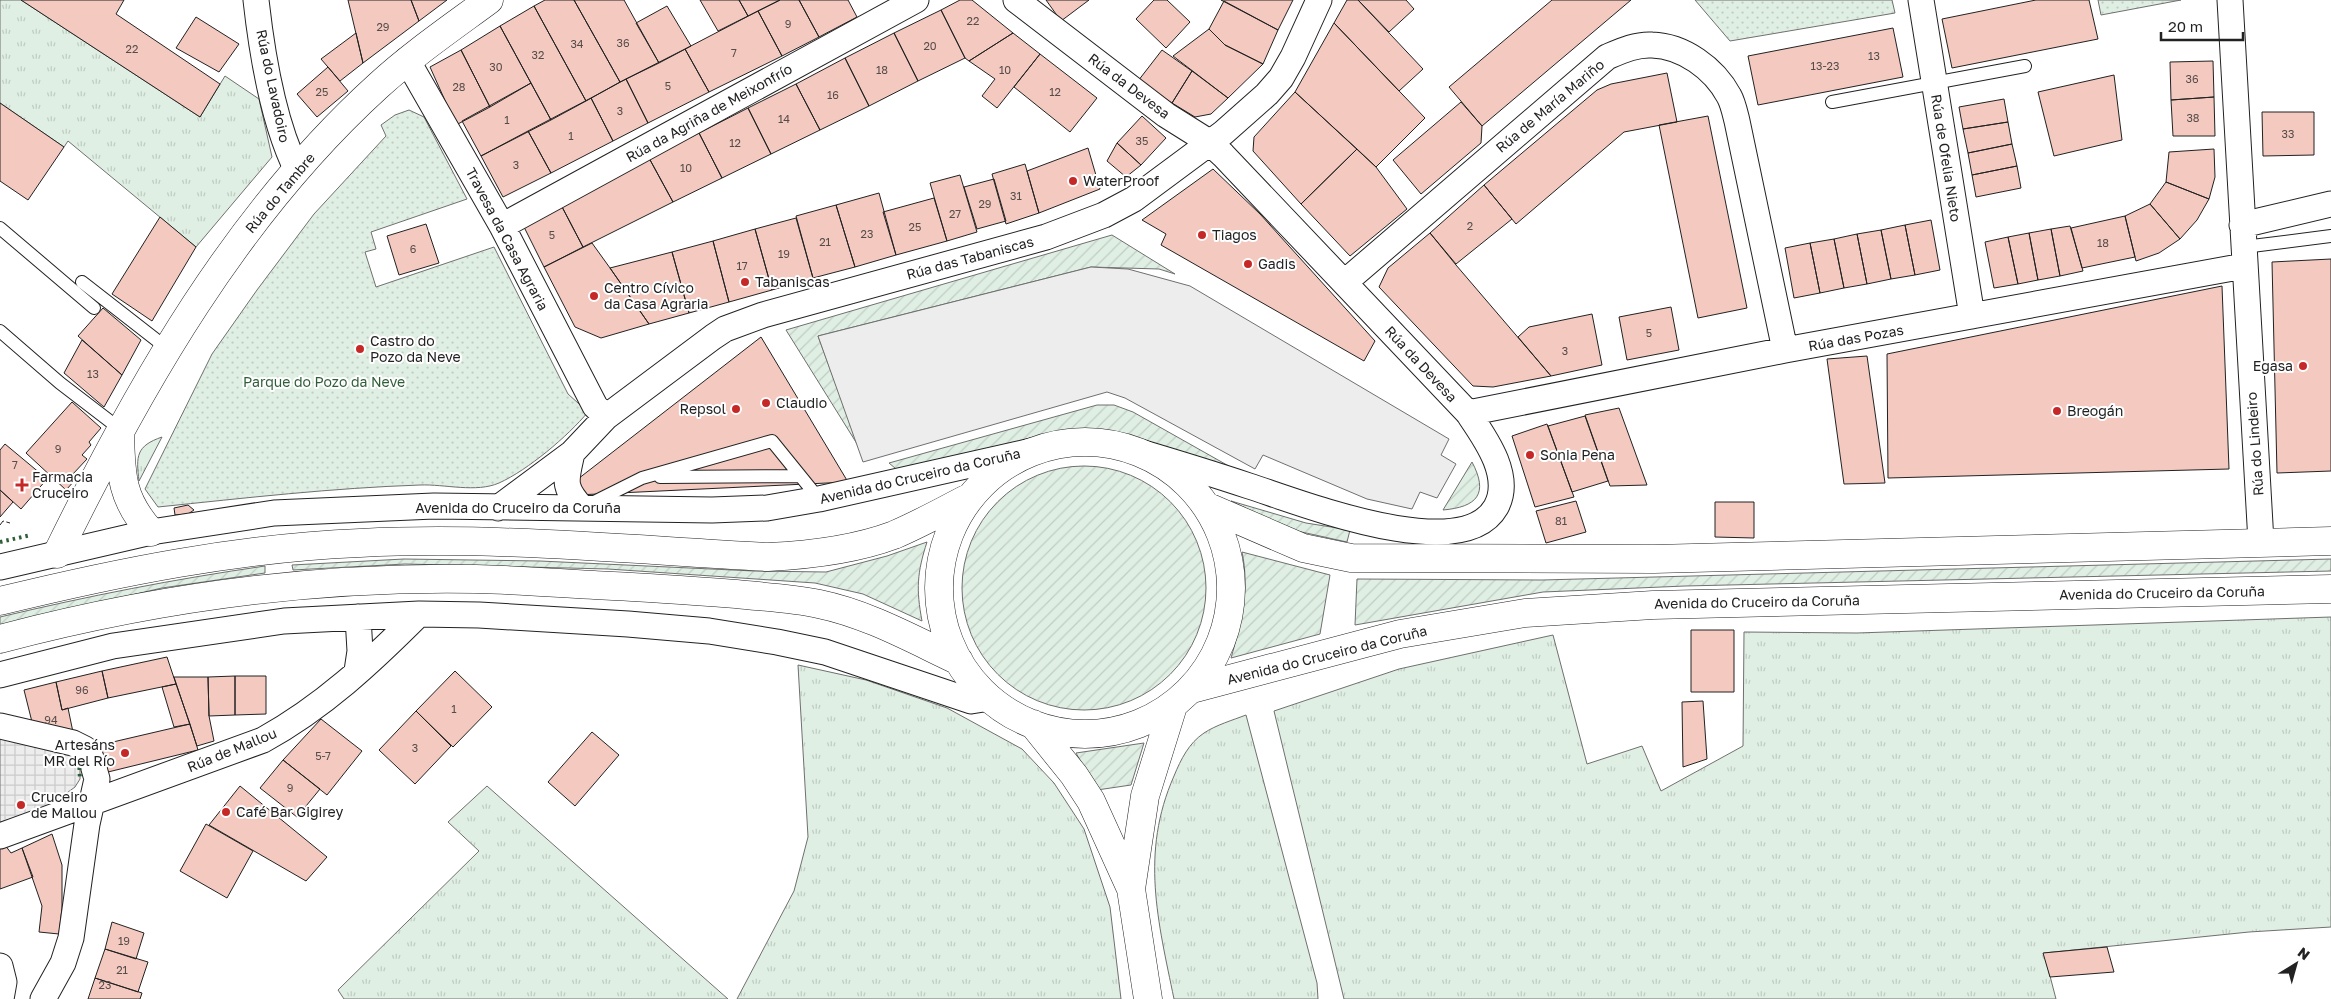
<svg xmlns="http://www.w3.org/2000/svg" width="2331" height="999" font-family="'Golos Text',sans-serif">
<defs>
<pattern id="grass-tufts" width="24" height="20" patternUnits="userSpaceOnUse" patternTransform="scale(1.25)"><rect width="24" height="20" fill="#e0efe3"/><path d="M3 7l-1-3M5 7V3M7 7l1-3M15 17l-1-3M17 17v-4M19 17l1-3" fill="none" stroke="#c0cdc2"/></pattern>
<pattern id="park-dots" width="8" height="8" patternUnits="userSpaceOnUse" patternTransform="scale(1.25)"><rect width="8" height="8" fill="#e0efe3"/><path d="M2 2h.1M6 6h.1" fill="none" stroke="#c0cdc2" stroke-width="1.8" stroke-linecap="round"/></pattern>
<pattern id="garden-furrows" width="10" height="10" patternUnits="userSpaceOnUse" patternTransform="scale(1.25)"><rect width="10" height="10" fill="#e0efe3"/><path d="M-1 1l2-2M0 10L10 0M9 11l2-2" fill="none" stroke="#c0cdc2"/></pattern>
<pattern id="plaza-grid" width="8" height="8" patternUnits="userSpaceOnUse" patternTransform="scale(1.25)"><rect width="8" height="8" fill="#ededed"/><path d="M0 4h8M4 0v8" fill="none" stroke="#cbcbcb"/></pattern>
</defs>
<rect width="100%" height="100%" fill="#fff"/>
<path fill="url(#grass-tufts)" stroke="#6f6f6f" d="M0,0H21L200,117L225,76L259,99L272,157L196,247L68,141L64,147L0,103Z
M162,437L139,481C136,456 136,446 162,437Z
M2331,617V927L2249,932L2044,953L2056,999H1344L1274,711L1399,669L1553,635L1587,764L1642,746L1661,791L1743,746L1744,632L1857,633Z
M798,665L866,680L947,708L1022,749L1054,783L1084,829L1110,907L1121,999H737L794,891L808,837Z
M1246,715L1317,983L1318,999H1174C1158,921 1140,853 1174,776C1181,759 1189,743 1204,733C1216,725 1233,720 1246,715Z
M487,786L728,999H344L338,990L479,851L448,822Z"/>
<path fill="url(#park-dots)" stroke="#6f6f6f" d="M1695,0H1892L1895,13L1730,41Z
M2098,0H2181L2101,15Z
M409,110L424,117L467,199L371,232L376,249L365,252L376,287L494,247L568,394L588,412C568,436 528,470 499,483C476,493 445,484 420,485C332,488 245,498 158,507L145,489L212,354L257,290L314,214L386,136L381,125L395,115Z"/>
<path fill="url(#garden-furrows)" stroke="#6f6f6f" d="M1112,235L1175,274L1159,269L1091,267L818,336L859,447L786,330Z
M1097,405H1114L1133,412L1250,478L1126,434L1073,431L902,474L889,463Z
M1472,462C1489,494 1477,507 1443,510Z
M962 588a122 122 0 1 1 244 0a122 122 0 1 1-244 0Z
M1231,501L1306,523L1350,530L1347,542L1288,529Z
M927,542C917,573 916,589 922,621L863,594L815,583L608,569L405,564L293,570L292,565L404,559L540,561L754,571L826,572L887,556Z
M1242,552L1330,575L1320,634L1231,658C1241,623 1250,589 1242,552Z
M2331,559V571L1685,586L1543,592L1355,625L1357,579L1542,580Z
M265,566V573L162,588L0,625V617C88,596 175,579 265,566Z
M1144,743L1131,785L1097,790L1076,753Z"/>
<path fill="#ededed" stroke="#6f6f6f" d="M1091,267L1128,269L1190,286L1449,439L1441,455L1456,464L1437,498L1420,492L1412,509L1367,499L1263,455L1255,469L1125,398L1107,392L863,462L818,336Z"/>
<path fill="url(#plaza-grid)" stroke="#6f6f6f" d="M0,738L75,755L80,762V779L75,787L45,809L0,822Z"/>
<path fill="#f3c9c0" stroke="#222" d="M21,0H124L116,14L220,84L200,117Z
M348,0H411L419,21L363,63Z
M411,0H447L419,21Z
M545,0H574L620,82L586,101L534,6Z
M574,0H624L659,63L620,82Z
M700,0H739L748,16L718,31Z
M739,0H780L748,16Z
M780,0H799L819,37L782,56L758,11Z
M799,0H848L857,17L819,37Z
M960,0H972L1013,33L969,61L965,58L941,10Z
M1046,0H1089L1061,21Z
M1154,0H1167L1190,22L1166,48L1136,19Z
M1221,0H1293L1278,30Z
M1347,0H1358L1423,69L1399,91L1334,23Z
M1358,0H1406L1414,9L1389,32Z
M1552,0H1631L1482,126L1449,87Z
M2036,0H2089L2098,39L1952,68L1942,19Z
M1224,1L1278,30L1263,64L1225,45L1209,29Z
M534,6L586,101L551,120L500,26Z
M667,6L691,46L659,63L636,23Z
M941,10L965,58L918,81L894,33Z
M758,11L782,56L709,92L685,49Z
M196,17L239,44L219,72L176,48Z
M1334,23L1425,118L1376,167L1295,92Z
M500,26L531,83L490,107L461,50Z
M1893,28L1903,77L1758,105L1748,56Z
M1209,29L1225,45L1263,64L1228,98L1173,56Z
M356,33L363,63L340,81L321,59Z
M894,33L918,81L869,106L845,58Z
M1013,33L1040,54L997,108L982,96L995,79L969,61Z
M685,49L709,92L648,123L626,79Z
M461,50L490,107L456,125L430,67Z
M1162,50L1192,71L1172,103L1138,81Z
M1040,54L1097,98L1070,132L1014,87Z
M845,58L869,106L820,130L796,84Z
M2213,61L2214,97L2171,100L2170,62Z
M328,67L348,91L317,117L297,94Z
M1192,71L1228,98L1211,114L1195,117L1172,103Z
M1667,73L1677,122L1624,132L1516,224L1484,185L1597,90L1611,84Z
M2114,75L2122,140L2054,156L2038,92Z
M626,79L648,123L613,141L591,98Z
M531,83L551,120L481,156L462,121Z
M796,84L820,130L771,154L748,108Z
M1295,92L1357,149L1301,204L1253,151L1254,137Z
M2214,97L2215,136H2173L2171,100Z
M591,98L613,141L551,173L528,131Z
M2004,99L2008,122L1963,129L1959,107Z
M1461,102L1482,126L1481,143L1421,194L1393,160Z
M0,103L64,147L28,200L0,181Z
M748,108L771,154L722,178L699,133Z
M2262,112H2314V155L2263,156Z
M1142,116L1166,138L1141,165L1117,143Z
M1708,116L1747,308L1698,318L1659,125Z
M2008,122L2012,144L1968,153L1963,129Z
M528,131L551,173L503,197L481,156Z
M699,133L722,178L673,202L649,158Z
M1117,143L1141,165L1126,177L1107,161Z
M2012,144L2017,166L1972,175L1968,153Z
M1088,148L1100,189L1039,213L1027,171Z
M1357,149L1376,167L1407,209L1350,256L1301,204Z
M2214,149L2215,177L2209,199L2166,182L2169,152Z
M649,158L673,202L583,247L560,203Z
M1025,164L1039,213L1006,224L992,174Z
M2017,166L2021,188L1976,197L1972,175Z
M1213,169L1260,214L1375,341L1364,361L1161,245L1166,234L1142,220Z
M960,175L977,232L947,241L930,183Z
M994,179L1006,221L977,229L964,187Z
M2166,182L2209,199L2197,220L2180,239L2150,204Z
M1484,185L1512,219L1456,264L1430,233Z
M879,193L896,255L855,267L836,205Z
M934,198L947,241L896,255L883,212Z
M560,203L583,247L544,267L522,223Z
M2150,204L2180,239L2159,253L2136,261L2125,216Z
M836,205L855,267L813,278L796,216Z
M2125,216L2135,257L2082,268L2071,228Z
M160,217L196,247L152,321L112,294Z
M796,218L813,278L772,290L755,229Z
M1931,220L1940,270L1915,275L1905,225Z
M426,224L439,263L399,275L387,236Z
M1905,225L1915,275L1891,279L1881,230Z
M2070,226L2083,271L2060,276L2051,229Z
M755,229L772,290L729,302L713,241Z
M2051,229L2060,276L2038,280L2029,233Z
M1881,230L1891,279L1867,284L1857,234Z
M1430,233L1456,265L1551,376L1493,387L1473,386L1379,287L1388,268Z
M2029,233L2038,280L2018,284L2008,237Z
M1857,234L1867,284L1844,288L1834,239Z
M2008,237L2018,284L1994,288L1985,242Z
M1834,239L1844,288L1820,293L1810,243Z
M713,241L729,302L689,313L672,252Z
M592,243L610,268L649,324L601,338L575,327L544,267Z
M1810,243L1820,293L1794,298L1785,248Z
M672,252L689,313L649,324L610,268Z
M2331,259V471L2277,473L2272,262Z
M2222,286L2229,469L1888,478L1887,354Z
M1671,307L1679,350L1627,360L1619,317Z
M103,308L141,340L122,375L78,336Z
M1592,314L1602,365L1551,376L1518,337L1529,327Z
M761,337L848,482L556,496Z
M82,340L122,375L104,407L64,373Z
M1867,356L1885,483L1844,484L1827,359Z
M72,402L101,428L89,442L91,445L82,455L87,459L72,475L76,479L66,490L26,453Z
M1619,408L1647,485L1610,486L1585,415Z
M1585,416L1608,481L1572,492L1548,426Z
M1547,424L1574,497L1535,507L1512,436Z
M5,444L47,479L21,509L0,490V450Z
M0,490L13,502L0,517Z
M1576,501L1586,532L1546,543L1536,511Z
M1715,502H1754V538L1715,537Z
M188,505L194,510L188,514L175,515L174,508Z
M1691,630H1734V692H1691Z
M167,657L176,684L108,698L102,671Z
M102,671L108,698L62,710L56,682Z
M455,671L492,707L453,747L416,711Z
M235,676V715L209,716L208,677Z
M235,676H266V714L235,715Z
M174,677H208L209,716L214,741L197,746Z
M56,682L62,710L68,708L74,737L34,730L24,690Z
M176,684L190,724L174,727L162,687Z
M1703,701L1707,759L1683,767L1682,702Z
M416,711L451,746L415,784L379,750Z
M321,719L362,751L327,795L283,760Z
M190,724L198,750L108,772L100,745Z
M592,732L619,755L575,806L548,782Z
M283,760L320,789L297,817L260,788Z
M240,786L327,857L306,881L209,825Z
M206,824L253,851L227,898L180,871Z
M52,834L62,865V908L59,934L39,932L42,906L22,848Z
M5,845L11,853L22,848L33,877L0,889V847Z
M112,922L144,933L136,959L105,949Z
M2107,947L2114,972L2050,977L2043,953Z
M105,949L148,962L138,992L95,978Z
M95,978L142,993L140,999H88Z"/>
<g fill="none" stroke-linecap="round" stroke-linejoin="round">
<defs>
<path id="service" d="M1832,102L2025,66
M0,228L94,308
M2244,247L2331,236
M82,282L168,349
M0,331L60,383L120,429
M660,477L800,476
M590,504L642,478L772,441L819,499"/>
<path id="minor" d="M256,0C262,54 273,122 297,170
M1016,0L1166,115L1209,142L1223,155L1468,413C1485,438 1513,476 1496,507C1462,567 1299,502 1249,486C1213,474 1177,463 1140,452
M1921,0L1972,316
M2230,0L2261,542
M407,60L502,226L595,406L606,417
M2242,225L2331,204
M502,226L916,0
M1345,282L1607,57C1621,51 1636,44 1652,45C1683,46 1714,68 1729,96C1733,103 1735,113 1737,121L1785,350
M1468,413L1785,350L2244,266
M572,453C566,481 562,486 582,508
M498,508L572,453L606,417L713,337L725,329L763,315L1046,237L1104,215L1134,199L1223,133L1267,94L1281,78L1293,57L1319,0
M0,567L151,532L274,513L434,506L712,510L767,508L819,499L1036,450
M357,671L360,651L358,617
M0,675L113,646L284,621L419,614L479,615L628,624L709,631L777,642L825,652L971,701L990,698
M0,726L73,743L85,749L91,758L97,779L87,824L71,938L63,963L43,999
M0,836L263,740C323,707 371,662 419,614
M0,966L4,982L1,999"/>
<path id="secondary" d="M120,433C121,475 121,499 151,532
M57,554C140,384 237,214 378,86C413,54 451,28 489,0"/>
<path id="primary" d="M939 588a146 146 0 1 1 292 0a146 146 0 1 1-292 0Z
M1206,506L1303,548L1351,558L1654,559L2331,541
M0,601C119,572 238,548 360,543C496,536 633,550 768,557C810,555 854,550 894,535C920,524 945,510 970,497
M0,639C155,598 315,576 476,579C522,580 568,584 613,586C654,588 695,591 736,594C763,597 792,598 819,604C868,614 914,640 959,661
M1192,689L1400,634L1525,613L1653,605L2331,589
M1033,724L1074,775L1091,801L1131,889L1148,999
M1131,889L1145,796L1173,706"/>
</defs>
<use href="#service" stroke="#222" stroke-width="14"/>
<use href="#minor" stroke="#222" stroke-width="27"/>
<use href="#secondary" stroke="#222" stroke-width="29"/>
<use href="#primary" stroke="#222" stroke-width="29"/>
<use href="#service" stroke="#fff" stroke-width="12"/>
<use href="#minor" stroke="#fff" stroke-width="25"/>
<use href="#secondary" stroke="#fff" stroke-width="28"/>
<use href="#primary" stroke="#fff" stroke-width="28"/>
<path stroke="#2f5e38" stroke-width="4" stroke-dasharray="2.5 4" stroke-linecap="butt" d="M0,542L31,535
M79,761L80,779"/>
<path stroke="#222" stroke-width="1" stroke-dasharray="6 2.5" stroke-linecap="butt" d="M0,525L3,521L10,523"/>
</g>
<g fill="#c62828" stroke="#fff" stroke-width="2">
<circle cx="1073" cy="181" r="5"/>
<circle cx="1202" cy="235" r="5"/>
<circle cx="1248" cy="264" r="5"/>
<circle cx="745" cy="282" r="5"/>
<circle cx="594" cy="296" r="5"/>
<circle cx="360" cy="349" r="5"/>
<circle cx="2303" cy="366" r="5"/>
<circle cx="766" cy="403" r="5"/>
<circle cx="736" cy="409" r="5"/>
<circle cx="2057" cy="411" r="5"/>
<circle cx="1530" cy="455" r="5"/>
<path d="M19.5 477.5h5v5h5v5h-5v5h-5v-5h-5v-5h5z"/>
<circle cx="125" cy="753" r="5"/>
<circle cx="21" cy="805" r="5"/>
<circle cx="226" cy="812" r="5"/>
</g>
<g text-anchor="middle" stroke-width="4" stroke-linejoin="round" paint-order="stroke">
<g font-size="11" fill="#564c4a">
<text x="973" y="25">22</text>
<text x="788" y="28">9</text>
<text x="383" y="31">29</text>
<text x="623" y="47">36</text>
<text x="577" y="48">34</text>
<text x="930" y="50">20</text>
<text x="132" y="53">22</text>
<text x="734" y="57">7</text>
<text x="538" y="59">32</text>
<text x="1874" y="60">13</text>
<text x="1825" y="70">13-23</text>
<text x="496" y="71">30</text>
<text x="882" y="74">18</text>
<text x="1005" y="74">10</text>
<text x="2192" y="83">36</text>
<text x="668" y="90">5</text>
<text x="459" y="91">28</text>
<text x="322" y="96">25</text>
<text x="1055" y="96">12</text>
<text x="833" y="99">16</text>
<text x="620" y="115">3</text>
<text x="2193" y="122">38</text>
<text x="784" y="123">14</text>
<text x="507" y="124">1</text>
<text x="2288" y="138">33</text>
<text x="571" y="140">1</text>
<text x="1142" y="145">35</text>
<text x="735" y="147">12</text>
<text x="516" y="169">3</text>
<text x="686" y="172">10</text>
<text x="1016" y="200">31</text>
<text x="985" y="208">29</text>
<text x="955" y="218">27</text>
<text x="1470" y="230">2</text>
<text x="915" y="231">25</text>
<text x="867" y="238">23</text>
<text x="552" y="239">5</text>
<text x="825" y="246">21</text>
<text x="2103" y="247">18</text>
<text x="413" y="253">6</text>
<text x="784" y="258">19</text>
<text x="742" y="270">17</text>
<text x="1649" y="337">5</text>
<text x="1565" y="355">3</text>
<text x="93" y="378">13</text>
<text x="58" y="453">9</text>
<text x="15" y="469">7</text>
<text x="1561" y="525">81</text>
<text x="82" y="694">96</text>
<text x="454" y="713">1</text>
<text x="51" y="724">94</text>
<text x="415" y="752">3</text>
<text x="323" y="760">5-7</text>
<text x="290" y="792">9</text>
<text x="124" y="945">19</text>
<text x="122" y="974">21</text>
<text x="105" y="989">23</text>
</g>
<g font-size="14" fill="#222" stroke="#fff">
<text transform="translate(273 86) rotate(78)" y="5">Rúa do Lavadoiro</text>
<text transform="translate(1129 86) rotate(37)" y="5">Rúa da Devesa</text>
<text transform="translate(1550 106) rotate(-40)" y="5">Rúa de María Mariño</text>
<text transform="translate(709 113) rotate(-29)" y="5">Rúa da Agriña de Meixonfrío</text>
<text transform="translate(1946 158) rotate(81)" y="5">Rúa de Ofelia Nieto</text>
<text transform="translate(280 193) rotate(-50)" y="5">Rúa do Tambre</text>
<text transform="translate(507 239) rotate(62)" y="5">Travesa da Casa Agraria</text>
<text transform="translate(970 258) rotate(-15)" y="5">Rúa das Tabaniscas</text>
<text transform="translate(1856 338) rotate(-10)" y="5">Rúa das Pozas</text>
<text transform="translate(1421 364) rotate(47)" y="5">Rúa da Devesa</text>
<text transform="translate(2255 444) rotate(-94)" y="5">Rúa do Lindeiro</text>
<text transform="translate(920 476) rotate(-13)" y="5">Avenida do Cruceiro da Coruña</text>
<text x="518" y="513">Avenida do Cruceiro da Coruña</text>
<text transform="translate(2162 593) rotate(-1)" y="5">Avenida do Cruceiro da Coruña</text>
<text transform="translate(1757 602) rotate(-1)" y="5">Avenida do Cruceiro da Coruña</text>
<text transform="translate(1327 655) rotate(-14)" y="5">Avenida do Cruceiro da Coruña</text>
<text transform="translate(232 750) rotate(-22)" y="5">Rúa de Mallou</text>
</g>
<g font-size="14" fill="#222" stroke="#fff" text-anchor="start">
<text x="1083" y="186">WaterProof</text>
<text x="1212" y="240">Tiagos</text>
<text x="1258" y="269">Gadis</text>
<text x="755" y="287">Tabaniscas</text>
<text x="604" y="293">Centro Cívico<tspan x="604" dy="16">da Casa Agraria</tspan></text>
<text x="370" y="346">Castro do<tspan x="370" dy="16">Pozo da Neve</tspan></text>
<text x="2293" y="371" text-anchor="end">Egasa</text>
<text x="776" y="408">Claudio</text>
<text x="726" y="414" text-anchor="end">Repsol</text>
<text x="2067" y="416">Breogán</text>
<text x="1540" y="460">Sonia Pena</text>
<text x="32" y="482">Farmacia<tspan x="32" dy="16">Cruceiro</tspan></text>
<text x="115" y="750" text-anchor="end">Artesáns<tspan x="115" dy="16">MR del Río</tspan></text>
<text x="31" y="802">Cruceiro<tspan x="31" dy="16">de Mallou</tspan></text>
<text x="236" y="817">Café Bar Gigirey</text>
</g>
<g font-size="14" fill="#2f5e38" stroke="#fff">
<text x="324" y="387">Parque do Pozo da Neve</text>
</g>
</g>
<g transform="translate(2296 964) rotate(37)" stroke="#ffffff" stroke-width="4" paint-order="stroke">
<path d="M0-4L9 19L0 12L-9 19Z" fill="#222222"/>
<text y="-8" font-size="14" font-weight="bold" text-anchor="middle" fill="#222222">N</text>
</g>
<path d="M2161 32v8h82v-8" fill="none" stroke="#222222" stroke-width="2.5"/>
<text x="2168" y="32" font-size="15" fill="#222222" stroke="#ffffff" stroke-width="4" paint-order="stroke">20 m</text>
</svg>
